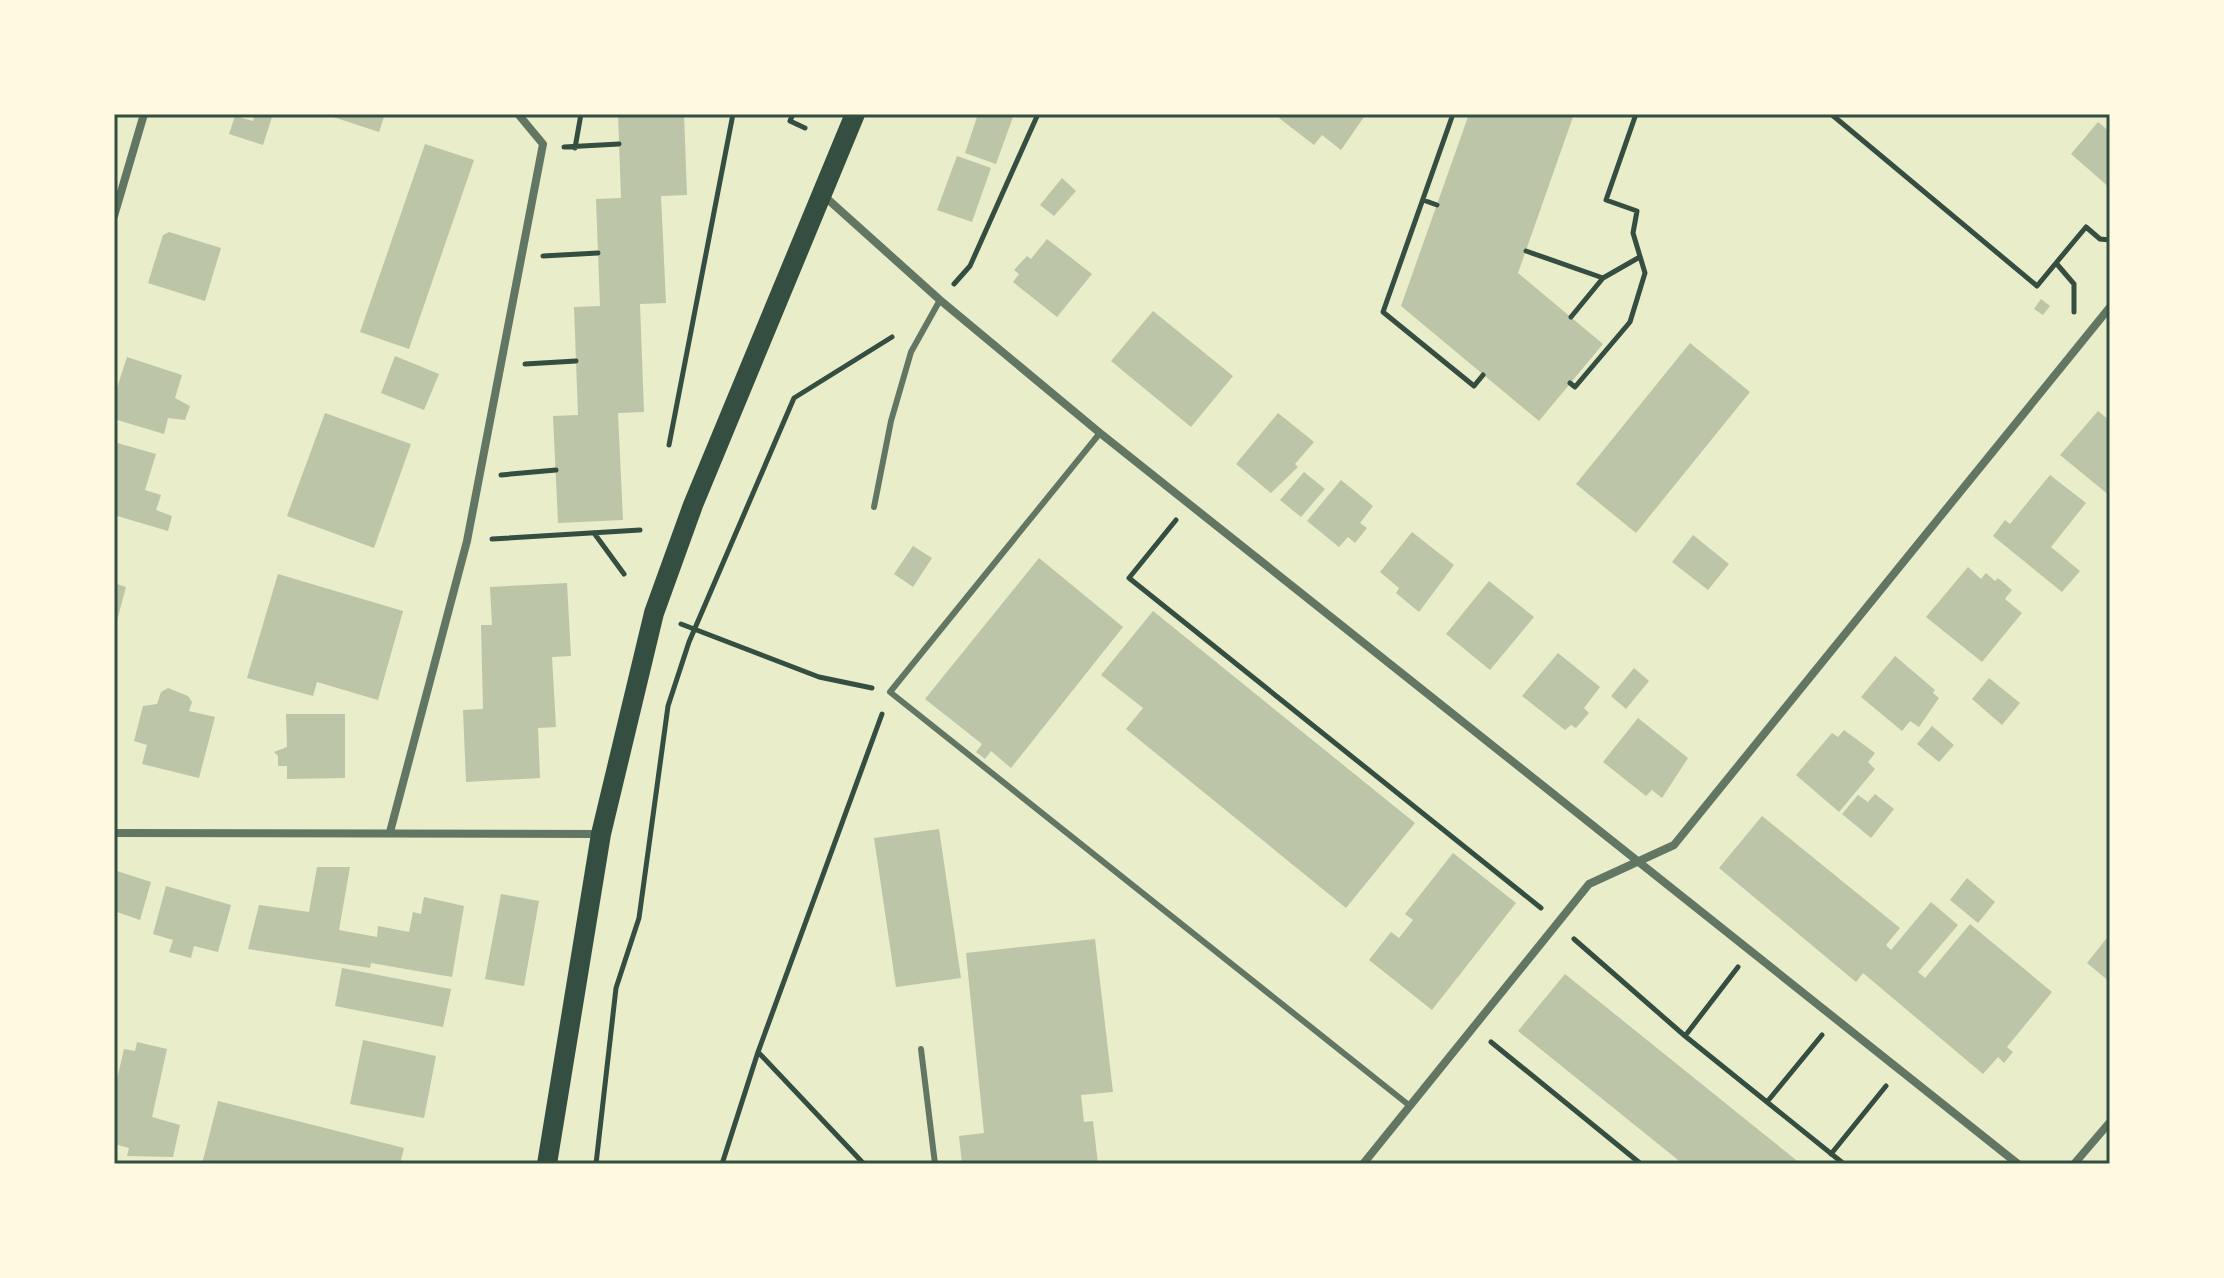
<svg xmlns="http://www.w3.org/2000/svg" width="2224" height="1278" font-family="Georgia,serif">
<rect width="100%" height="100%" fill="#e9edc9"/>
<path fill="#bcc5a7" d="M255,114H273L263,145L229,134L235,116L253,121Z
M324,114H385L379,132Z
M618,114H684L687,195L661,196L666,303L640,304L644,412L618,413L623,520L558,523L553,416L578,415L574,307L600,306L596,199L621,198Z
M978,114H1014L996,164L965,153Z
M1282,114H1366L1341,150L1322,135L1314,145L1279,118Z
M1469,114H1574L1518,273L1603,344L1539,421L1401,306Z
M2098,122L2110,132V188L2071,154Z
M425,144L474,160L409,349L360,332Z
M957,156L991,168L972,222L937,210Z
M1062,178L1076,191L1054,216L1040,205Z
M169,232L221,248L205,301L148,283L163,235Z
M1047,239L1092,274L1057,317L1013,282L1019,274L1014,270L1027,256L1031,259Z
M2041,299L2050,306L2043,315L2034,309Z
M1153,311L1233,376L1191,427L1111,361Z
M1690,343L1750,392L1636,533L1576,484Z
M395,356L439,374L424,410L381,393Z
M127,357L182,375L175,398L190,406L185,420L168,418L164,434L114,419V397Z
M2098,411L2110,421V496L2060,455Z
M325,413L411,444L374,548L287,516Z
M1278,413L1314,442L1295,464L1298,467L1271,493L1236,464Z
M114,442L156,454L145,490L161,495L156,510L172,516L168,531L114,515Z
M1304,472L1325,489L1301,517L1280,500Z
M2050,475L2086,503L2051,547L2080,571L2062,592L1993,536L2005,520L2010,524Z
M1341,480L1373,506L1360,523L1367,528L1355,543L1348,537L1339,547L1307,521Z
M1412,532L1454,565L1419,612L1396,593L1399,588L1380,572Z
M1693,535L1729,564L1708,590L1672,562Z
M913,546L932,558L913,587L894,574Z
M1039,558L1123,627L1011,768L991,751L985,759L976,752L982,744L925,699Z
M1968,567L1981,579L1986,573L1995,581L1998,578L2012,590L2005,599L2022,613L1982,662L1926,617Z
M278,574L403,611L378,700L317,682L313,696L247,678Z
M1489,581L1534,617L1490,670L1446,634Z
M114,583L126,587L115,628H114Z
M567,583L571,656L552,657L556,727L538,728L540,778L466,782L463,710L483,709L481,625H492L490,587Z
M1153,611L1415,823L1346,908L1126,729L1143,708L1101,675Z
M1558,653L1600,687L1584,708L1589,713L1576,728L1571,725L1565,730L1522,696Z
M1895,656L1935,690L1933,693L1939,698L1919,727L1910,721L1902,731L1861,697Z
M1634,668L1649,681L1626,709L1611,696Z
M1989,678L2020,703L2002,725L1972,699Z
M168,688L188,696L192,702L189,711L215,717L199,778L142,764L147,745L134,741L143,706L157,704L161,692Z
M286,714H345V778L287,779V766H278V756L274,752L287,747Z
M1638,718L1688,758L1662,798L1652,790L1646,796L1603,762Z
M1932,726L1954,745L1939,762L1917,744Z
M1844,730L1875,753L1868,762L1875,769L1839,812L1796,775L1832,733L1838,737Z
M1875,794L1894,809L1871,838L1842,814L1858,795L1868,802Z
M1762,816L1900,928L1886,945L1891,950L1931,902L1958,925L1918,972L1925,978L1970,924L2052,992L2007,1047L2013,1052L2004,1063L1998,1057L1983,1074L1863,973L1856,982L1719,868Z
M939,829L961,978L896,987L874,838Z
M1453,853L1516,903L1432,1010L1369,960L1391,932L1399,938L1413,920L1405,914Z
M317,867H350L339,930L377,937L378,926L409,932L413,912L421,914L424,897L464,906L452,977L371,963L370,968L248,949L259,905L309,912Z
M114,870L151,882L140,920L114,911Z
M1967,878L1995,902L1978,923L1950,900Z
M166,886L231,905L218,952L194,946L191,958L169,952L173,940L153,934Z
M501,894L539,901L524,986L485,979Z
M2110,934V982L2087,963Z
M1095,939L1113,1092L1081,1095L1084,1122L1093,1121L1098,1164H962L959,1136L984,1133L966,953Z
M342,968L451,989L443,1027L335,1006Z
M1565,974L1755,1127L1801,1164H1683L1518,1031Z
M363,1040L436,1056L424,1118L350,1104Z
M137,1042L167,1049L152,1117L180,1125L173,1157L127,1156L129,1148L114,1144V1092L124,1049L135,1051Z
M218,1101L404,1148L400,1164H202Z"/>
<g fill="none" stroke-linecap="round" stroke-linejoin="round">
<path stroke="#344e41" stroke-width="5" d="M793,114L790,121L805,128
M1453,114L1383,312L1474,386L1483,375
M1831,114L2037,286L2056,263L2074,284V312
M564,147L619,144
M575,148L581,114
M1423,200L1437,205
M1526,251L1603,278
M543,256L598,253
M2056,263L2086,227L2100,239L2110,240
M954,284L970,266L1038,114
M1571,317L1603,278L1638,258
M525,364L576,361
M1570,383L1575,387L1630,322L1645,273L1633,233L1637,211L1606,200L1636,114
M669,445L733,114
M501,475L556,470
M1176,520L1129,578L1541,908
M594,533L624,574
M492,539L640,530
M681,624L819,677L872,688
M1574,939L1685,1036L1844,1164
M1685,1036L1738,967
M1491,1042L1641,1164
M758,1052L864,1164
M1767,1102L1822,1035
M1831,1154L1886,1086
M596,1164L616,988L639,918L668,706L689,642L794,398L892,337
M722,1164L758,1052L882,714"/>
<path stroke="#617663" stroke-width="6" d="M1100,433L890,692L1410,1106
M874,507L891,421L911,352L940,300
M921,1049L935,1164"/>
<path stroke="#617663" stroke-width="8" d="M823,195L940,300L1100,433L2018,1164
M114,216L144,114
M390,832L467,541L543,144L518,114
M114,833L601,834
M1363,1164L1589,884L1674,845L2110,307
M2074,1164L2110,1122"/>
<path stroke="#344e41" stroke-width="20" d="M547,1164L601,834L654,613L693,505L855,114"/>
</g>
<rect width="2224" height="1278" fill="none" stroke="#fefae0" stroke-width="232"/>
<rect x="116" y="116" width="1992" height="1046" fill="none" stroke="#344e41" stroke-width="3"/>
</svg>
